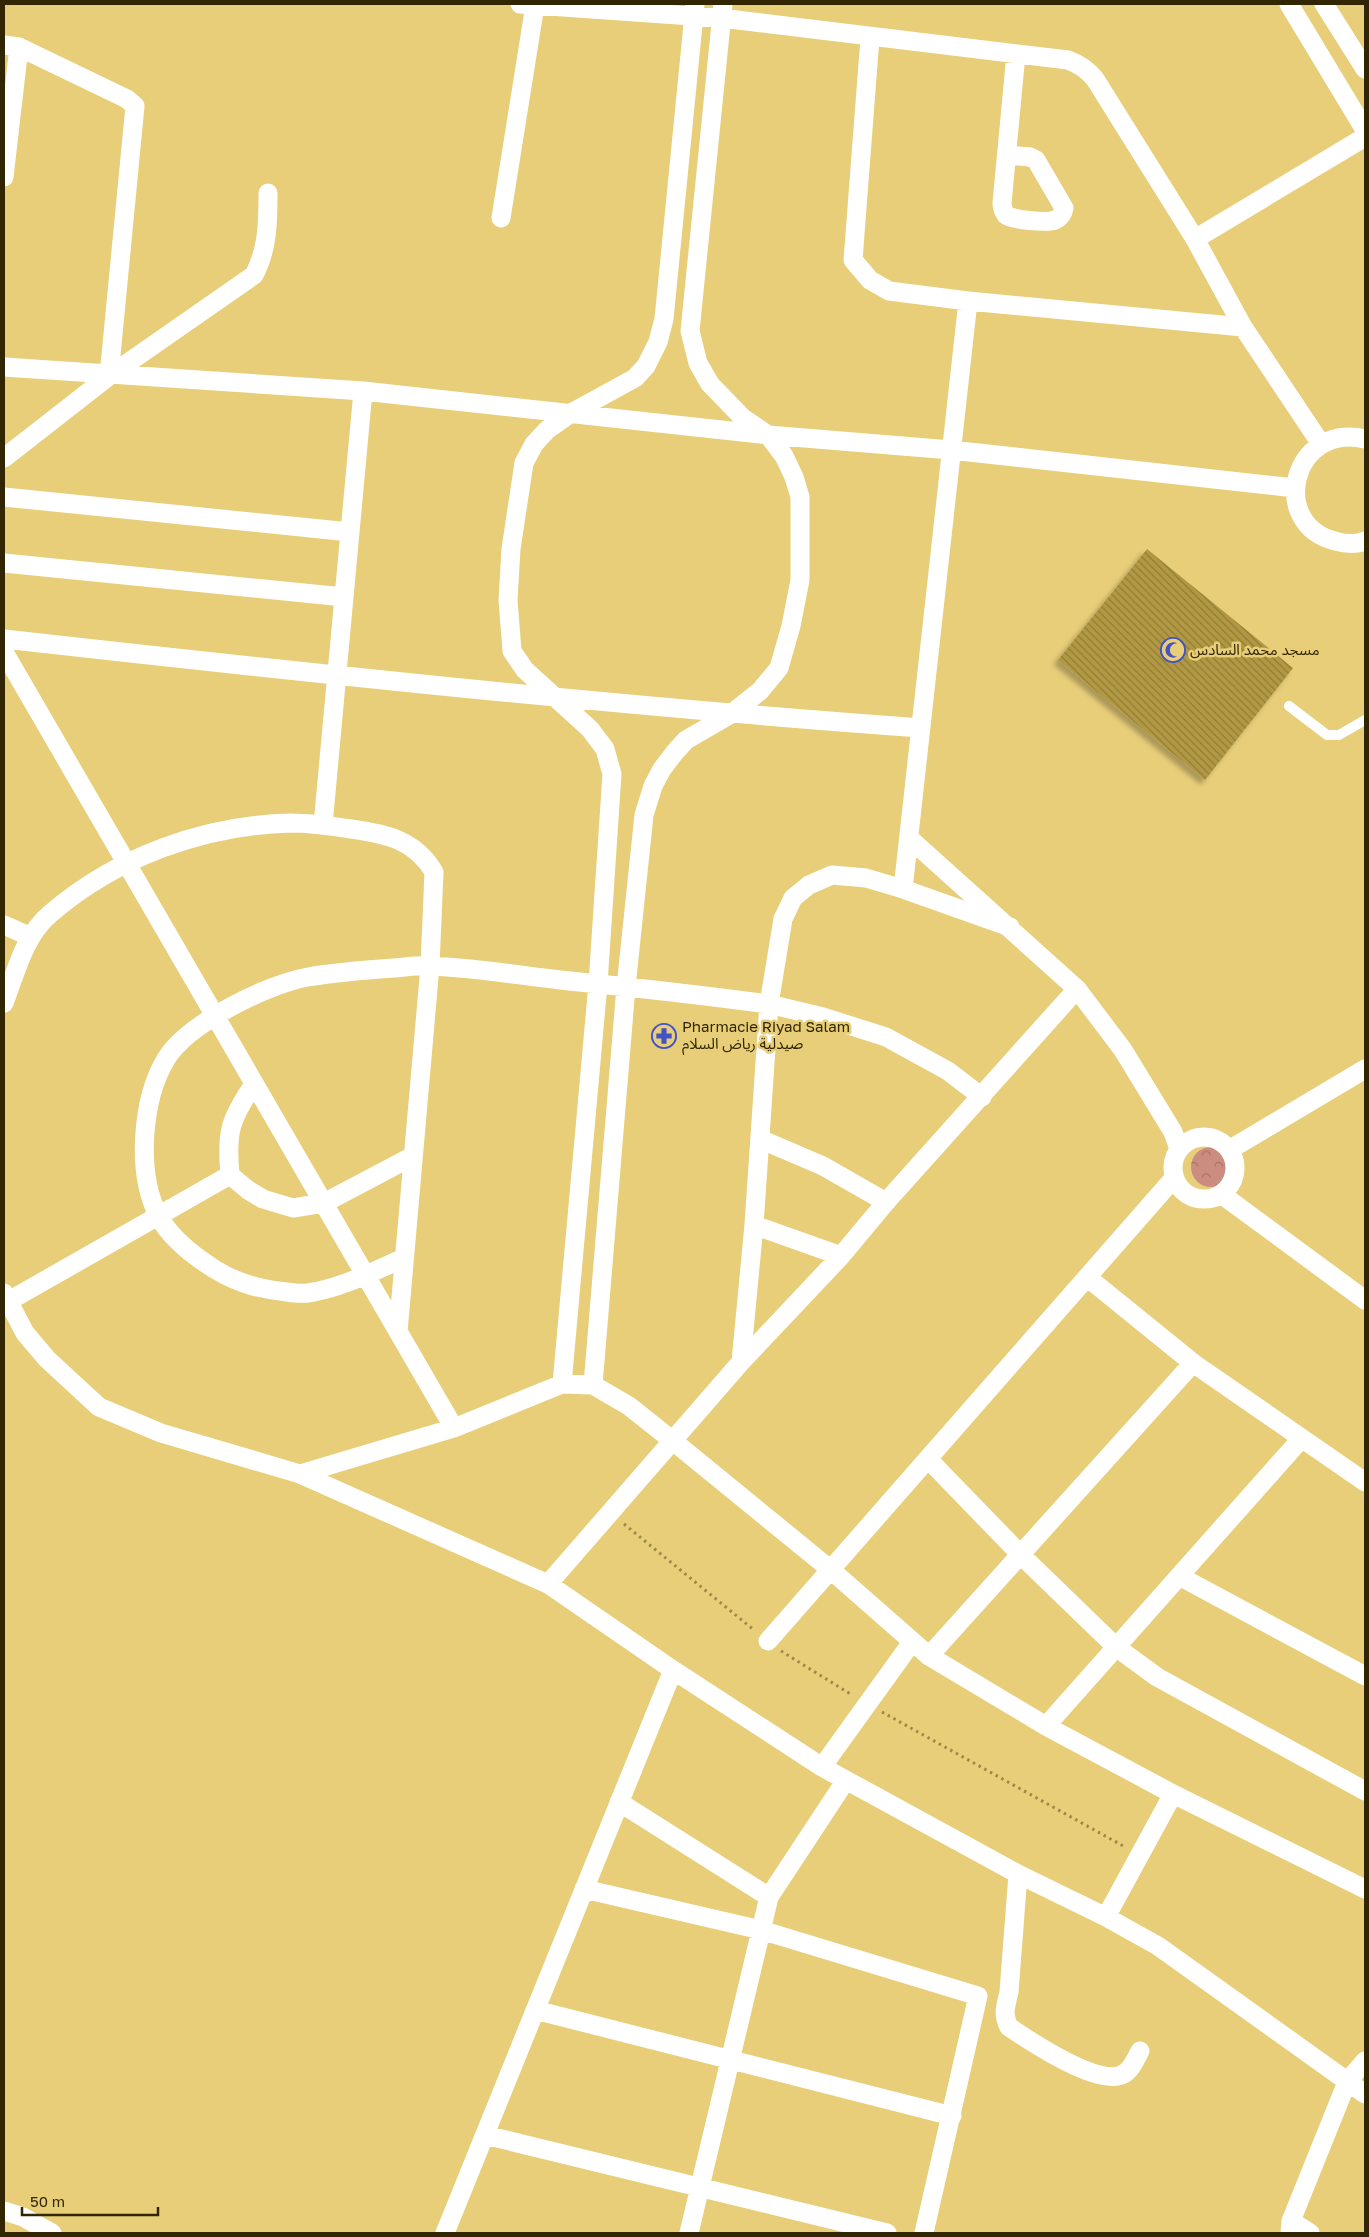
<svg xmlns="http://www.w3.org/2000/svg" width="1369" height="2237" font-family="'Golos Text','Noto Sans Arabic',sans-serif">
<defs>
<pattern id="park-crowns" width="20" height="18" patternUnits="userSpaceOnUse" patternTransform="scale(1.25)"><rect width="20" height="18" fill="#ca8d7f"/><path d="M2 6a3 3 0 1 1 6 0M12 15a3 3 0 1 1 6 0" fill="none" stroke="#a57366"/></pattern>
<pattern id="building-back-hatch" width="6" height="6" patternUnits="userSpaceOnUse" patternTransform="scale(1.25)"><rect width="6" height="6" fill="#b19843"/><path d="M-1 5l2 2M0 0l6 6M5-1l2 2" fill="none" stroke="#917c36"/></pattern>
<filter id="shadow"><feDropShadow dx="-4.5" dy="4.5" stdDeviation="2.5" flood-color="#0004"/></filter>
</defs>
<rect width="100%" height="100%" fill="#e8ce79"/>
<path fill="url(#park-crowns)" d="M1191 1167a20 20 0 1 1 40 0a20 20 0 1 1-40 0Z"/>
<path fill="url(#building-back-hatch)" filter="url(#shadow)" d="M1147,549L1293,668L1205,780L1058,660Z"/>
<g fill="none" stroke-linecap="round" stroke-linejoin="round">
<path stroke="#9d8948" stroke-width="3" stroke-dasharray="2.5 4" stroke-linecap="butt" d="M624,1524L754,1630
M781,1651L852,1695
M882,1712L1125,1847"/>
<path stroke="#fff" stroke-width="10" d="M1289,706L1327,735H1339L1365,720"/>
<path stroke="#fff" stroke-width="19" d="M520,4L721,18L1068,60C1079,64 1087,69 1095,79L1195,239L1243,327L1321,444
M1289,4L1365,130
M1324,4L1365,69
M870,38L853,260L870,280L889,291L968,301L1243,327
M4,45L19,47L127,99L135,106L109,376
M1007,155L1030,157L1036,160L1064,208C1063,214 1060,218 1055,220C1048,223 1011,220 1006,215C1004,212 1002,207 1002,203L1016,54
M4,177L19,47
M501,218L535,5
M1195,239L1365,137
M4,367L363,391L768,435L951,450L1295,488
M1365,439C1292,422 1268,524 1335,541C1345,544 1355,545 1365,541
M4,458L109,376L254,275C268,249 268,221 268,193
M4,497L350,532
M4,563L344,597
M4,639C309,673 614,706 921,728
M4,652L454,1428
M323,825L363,391
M909,838L1077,989L1123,1050L1173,1132L1179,1149
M903,889L968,301
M4,925L31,937
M4,1003C16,972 24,936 50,914C116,857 204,825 291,823C311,823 331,826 351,829C387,834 415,840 434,872L430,966L398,1332
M254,1084C230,1119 226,1132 230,1175L248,1190L263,1199L293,1208L324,1203L413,1156
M1173 1168a31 31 0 1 1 62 0a31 31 0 1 1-62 0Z
M760,1139L823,1166L886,1202
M1229,1150L1365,1069
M1221,1194L1365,1300
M754,1225L841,1256
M404,1258C374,1271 342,1288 308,1293C302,1294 294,1293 287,1292C260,1289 239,1284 216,1270C195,1257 170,1238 158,1215C136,1172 142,1099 166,1059C188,1023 268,984 308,977C337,972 365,970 394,968C406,967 419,965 432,966C475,968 518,975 560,980C630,987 700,995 769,1004L823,1017L886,1037L948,1071L982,1097
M1087,1277L1193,1363L1365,1482
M4,1293L25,1333L47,1359L99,1407L161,1433L300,1474L454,1428L562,1384L593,1385L629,1406L673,1441L831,1570L929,1656L1046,1726L1173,1794L1365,1889
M7,1302L230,1175
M741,1362L754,1225L769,1004L783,919L793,898L809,885L832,875L866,878L903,889L1010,927
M562,1384L598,984L612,774L605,749L590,729L525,670L512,651L508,600L511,549L524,463L534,444L547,430L571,413L635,378L646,366L658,342L664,319L695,4
M593,1385L626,987L644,815L653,786L662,769L675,752L686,740L731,714L760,691L779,668L791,626L800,580V497L794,477L784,456L768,435L743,418L710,384L698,363L690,331L723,4
M928,1459L1021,1555L1116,1647L1157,1677L1365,1791
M300,1474L548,1584L673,1670L822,1767L1018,1874L1106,1917L1158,1946L1365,2094
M1179,1576L1365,1676
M548,1584L741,1362L841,1256L886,1202L1077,989
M768,1641L1174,1178
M929,1656L1193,1363
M1046,1726L1301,1439
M822,1767L912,1642
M619,1802L769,1897
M1018,1874L1009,1992C1006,2006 1002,2014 1009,2027C1031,2042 1092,2082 1118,2076C1130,2074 1135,2060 1140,2051
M584,1889L761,1930L978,1996L924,2233
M1106,1917L1173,1794
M535,2010L952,2116
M485,2135L887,2233
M4,2211L23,2217L52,2233
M1291,2221L1310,2233
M445,2233L673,1670
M689,2233L769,1897L846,1780
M1290,2233L1291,2221L1347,2082L1365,2061"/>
</g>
<defs>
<symbol id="mosque-ring" viewBox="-11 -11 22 22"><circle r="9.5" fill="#e8ce79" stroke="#4352c6" stroke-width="1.5"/><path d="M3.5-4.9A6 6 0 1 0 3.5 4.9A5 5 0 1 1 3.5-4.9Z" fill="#4352c6"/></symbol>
<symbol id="pharmacy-ring" viewBox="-11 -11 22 22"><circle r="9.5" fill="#e8ce79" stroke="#4352c6" stroke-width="1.5"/><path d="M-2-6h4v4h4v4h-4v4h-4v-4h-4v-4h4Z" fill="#4352c6"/></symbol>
</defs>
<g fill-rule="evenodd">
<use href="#mosque-ring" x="1159" y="636" width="28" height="28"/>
<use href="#pharmacy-ring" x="650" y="1022" width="28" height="28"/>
</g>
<g text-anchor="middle" stroke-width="5" stroke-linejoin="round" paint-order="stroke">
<g font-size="15" fill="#312601" stroke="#e8ce79" text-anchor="start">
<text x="1190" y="655">مسجد محمد السادس</text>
<text x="682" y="1032">Pharmacie Riyad Salam<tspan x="682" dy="17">صيدلية رياض السلام</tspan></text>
</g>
</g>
<rect width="1369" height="2237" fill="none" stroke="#312601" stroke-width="10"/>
<path d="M22 2207v8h136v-8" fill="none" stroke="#312601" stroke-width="2.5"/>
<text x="30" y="2207" font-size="15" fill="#312601" stroke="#e8ce79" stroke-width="4" paint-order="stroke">50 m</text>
</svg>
